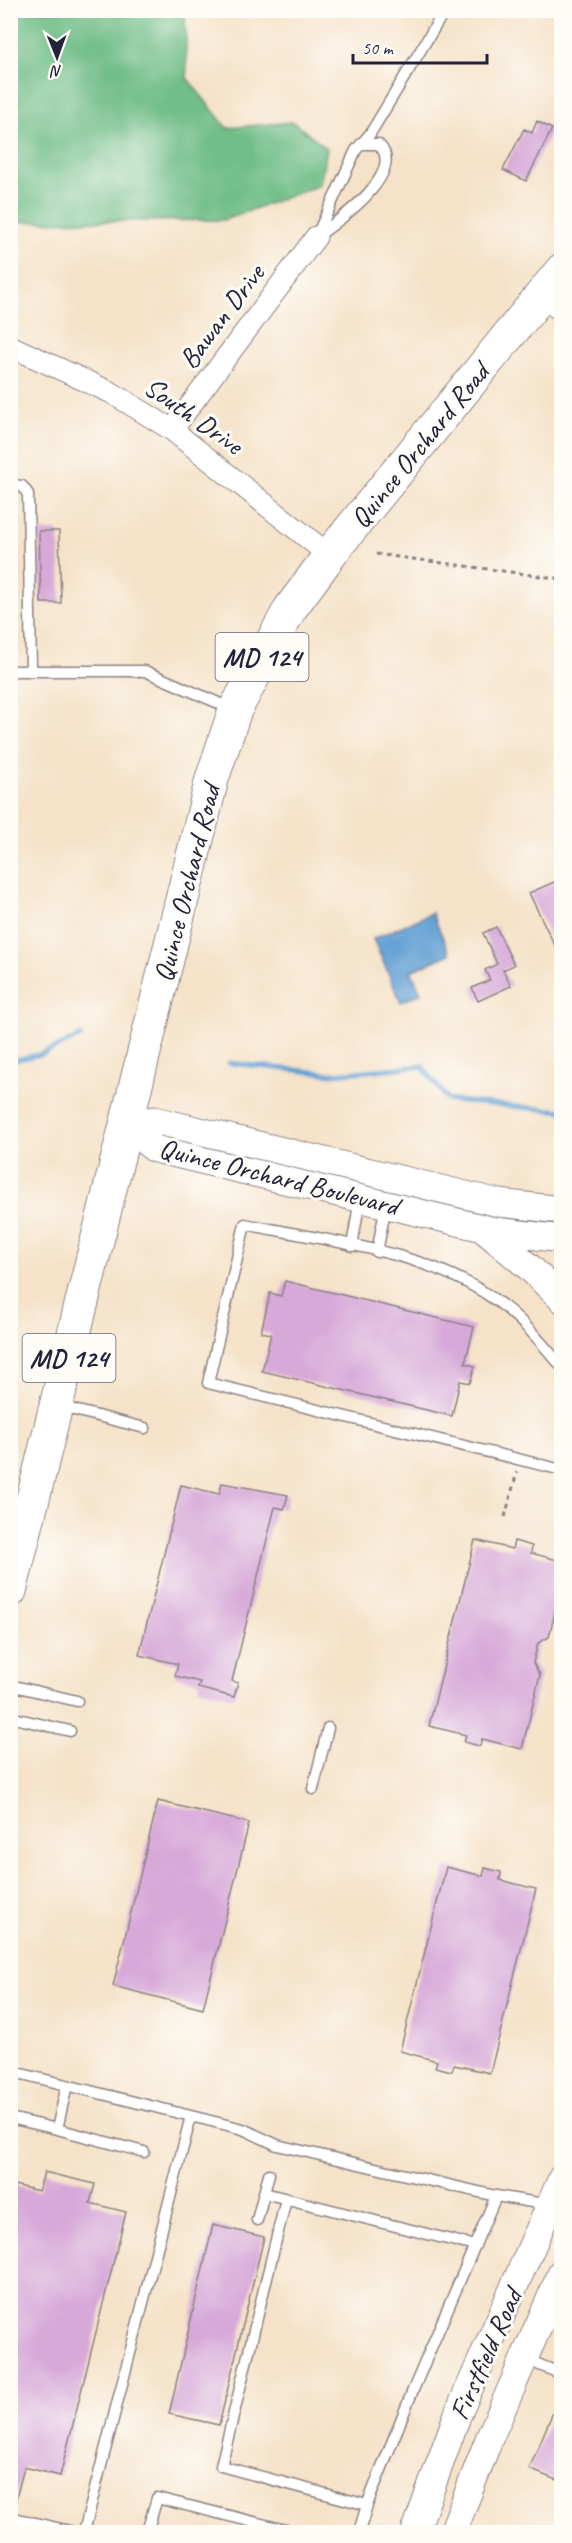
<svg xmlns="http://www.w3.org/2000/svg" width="572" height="2543" font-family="Caveat,sans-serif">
<rect width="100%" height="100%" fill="#fdfcf7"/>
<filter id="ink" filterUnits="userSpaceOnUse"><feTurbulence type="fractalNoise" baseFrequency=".0167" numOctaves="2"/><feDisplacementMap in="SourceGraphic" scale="12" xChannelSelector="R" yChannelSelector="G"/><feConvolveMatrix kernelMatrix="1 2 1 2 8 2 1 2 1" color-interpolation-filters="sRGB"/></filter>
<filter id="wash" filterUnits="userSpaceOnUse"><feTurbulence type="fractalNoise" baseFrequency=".008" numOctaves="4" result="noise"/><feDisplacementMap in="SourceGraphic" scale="24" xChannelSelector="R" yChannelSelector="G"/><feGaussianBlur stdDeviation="1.35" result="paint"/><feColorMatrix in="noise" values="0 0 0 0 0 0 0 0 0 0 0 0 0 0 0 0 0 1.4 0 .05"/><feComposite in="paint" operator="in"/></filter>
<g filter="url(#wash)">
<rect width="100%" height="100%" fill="#f5e2c8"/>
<path fill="#71be88" stroke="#4a7062" stroke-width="1.5" d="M10,11H187L185,15L187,78L227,128L293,122L327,148L320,185L224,220L11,222Z"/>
<path fill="#63a0d4" stroke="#426188" stroke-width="1.5" d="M432,913L450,954L411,971L421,993L401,1002L373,939Z"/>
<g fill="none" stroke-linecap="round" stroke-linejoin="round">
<path stroke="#63a0d4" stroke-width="5" d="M10,1061L42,1054L81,1036
M229,1063L332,1074L422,1066L448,1100L562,1111"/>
</g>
<g id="blocks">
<path fill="#d7a9d9" d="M537,121L552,129L526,181L503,170L524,129L532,133Z
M39,531H59L61,603H41Z
M561,879V958L529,893Z
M496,927L514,965L503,970L511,986L478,1001L472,988L490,980L485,970L497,964L483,933Z
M285,1281L474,1327L465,1363L475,1366L470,1383L460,1381L452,1416L262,1371L271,1334L261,1332L270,1293L281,1296Z
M222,1483L288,1495L284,1509L275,1507L232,1681L238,1683L234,1697L198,1688L200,1682L175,1676L178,1664L139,1655L181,1485L219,1494Z
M475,1540L512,1549L514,1541L532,1546L531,1553L561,1561V1587L549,1637L538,1643L533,1663L540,1675L522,1749L482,1739L480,1746L464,1742L466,1735L429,1726Z
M158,1801L249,1823L203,2009L113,1986Z
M446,1867L483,1876L485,1868L501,1872L500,1880L536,1889L490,2073L454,2065L452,2071L435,2067L437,2061L400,2051Z
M44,2172L95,2184L90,2203L126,2212L60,2476L24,2467L16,2499H10V2184L39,2191Z
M213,2225L264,2237L219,2425L169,2414Z
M561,2393V2482L529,2469Z"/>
</g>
</g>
<g filter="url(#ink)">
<use href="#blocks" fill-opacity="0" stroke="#8c8282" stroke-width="1.5"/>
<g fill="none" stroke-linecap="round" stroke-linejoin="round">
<defs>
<path id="service" d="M361,144H378C409,172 337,222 316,237L356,150L370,134L445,10
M10,485L22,486L28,494L31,671
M10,671H145L232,709
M352,1246L360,1199
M377,1252L386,1205
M562,1367C541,1342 520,1317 494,1299C425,1250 326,1241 245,1224L208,1383L562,1470
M58,1406L145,1428
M10,1685L77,1701
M10,1717L70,1731
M313,1789L328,1728
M561,1991H562
M10,2071L243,2129L277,2145L496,2196L550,2205
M10,2118L57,2129L67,2085
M57,2129L144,2152
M264,2193L269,2174
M286,2199L221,2466L367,2505
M257,2220L264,2193L475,2246
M525,2359L562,2374
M10,2517L74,2532
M84,2532L191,2116
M147,2532L157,2498L294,2532
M359,2532L367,2505L413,2390L496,2196"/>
<path id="minor" d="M541,297L562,311
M10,346L112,393L172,430L329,555
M172,430L316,237"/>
<path id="tertiary" d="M124,1125L155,1149L495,1231L562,1239
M124,1125L154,1120L499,1203L562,1210
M482,1228L530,1268L562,1299
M415,2532L457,2416L562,2178
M453,2532L489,2439L562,2272"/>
<path id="primary" d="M10,1591L212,779L235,710L290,609L335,548L562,270"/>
</defs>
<use href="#service" stroke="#8c8282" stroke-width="13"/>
<use href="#minor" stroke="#8c8282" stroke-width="23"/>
<use href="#tertiary" stroke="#8c8282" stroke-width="29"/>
<use href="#primary" stroke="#8c8282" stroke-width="35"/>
<path stroke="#8c8282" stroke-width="3" stroke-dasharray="4.5 4.5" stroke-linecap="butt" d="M376,554L562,579
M505,1517L517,1472"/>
<use href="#service" stroke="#fff" stroke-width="10"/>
<use href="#minor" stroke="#fff" stroke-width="21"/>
<use href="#tertiary" stroke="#fff" stroke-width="27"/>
<use href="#primary" stroke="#fff" stroke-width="33"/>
</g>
</g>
<g text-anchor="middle" stroke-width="6" stroke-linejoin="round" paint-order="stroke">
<g fill="#fdfcf7" stroke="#646373" stroke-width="1.5">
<rect x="215.5" y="633" width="93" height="48" rx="4.5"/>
<rect x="22.5" y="1334" width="93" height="48" rx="4.5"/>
</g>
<g font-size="27" font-weight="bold" fill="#22223b">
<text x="262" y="666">MD 124</text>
<text x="69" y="1367">MD 124</text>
</g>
<g font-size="28" fill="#22223b" stroke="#fdfcf7">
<text transform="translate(221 316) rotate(-53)" y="10">Bawan Drive</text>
<text transform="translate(194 415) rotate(35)" y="10">South Drive</text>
<text transform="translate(419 445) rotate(-51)" y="10">Quince Orchard Road</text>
<text transform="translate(186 883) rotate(-76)" y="10">Quince Orchard Road</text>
<text transform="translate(279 1176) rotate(14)" y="10">Quince Orchard Boulevard</text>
<text transform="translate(485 2354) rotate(-66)" y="10">Firstfield Road</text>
</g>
</g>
<rect width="572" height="2543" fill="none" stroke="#fdfcf7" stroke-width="36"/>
<g transform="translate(57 57) rotate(179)" stroke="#fdfcf7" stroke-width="4.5" paint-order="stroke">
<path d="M0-4.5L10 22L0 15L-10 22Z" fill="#22223b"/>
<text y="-9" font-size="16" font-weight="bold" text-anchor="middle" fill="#22223b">N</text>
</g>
<path d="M353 54v9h134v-9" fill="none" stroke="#22223b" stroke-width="3"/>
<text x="362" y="54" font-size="18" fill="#22223b" stroke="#fdfcf7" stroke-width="4.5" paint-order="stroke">50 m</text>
</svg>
